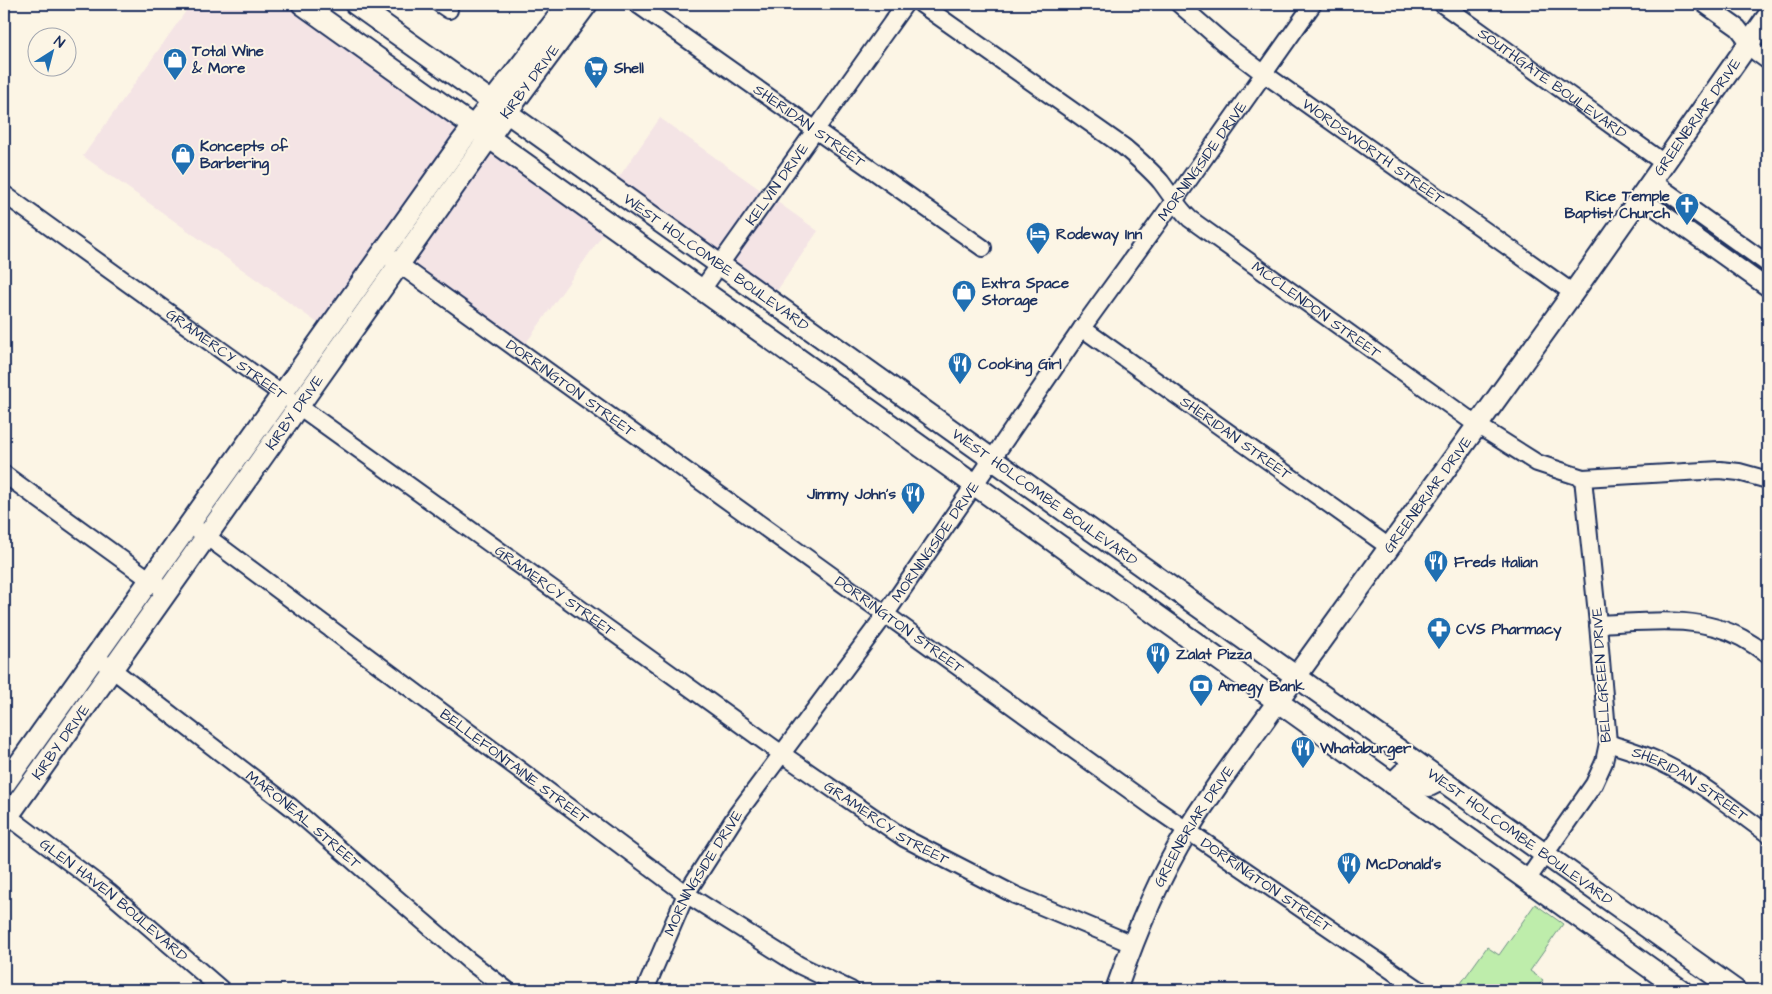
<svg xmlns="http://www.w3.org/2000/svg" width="1772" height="994" font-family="'Architects Daughter',sans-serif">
<rect width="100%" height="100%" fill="#fcf5e5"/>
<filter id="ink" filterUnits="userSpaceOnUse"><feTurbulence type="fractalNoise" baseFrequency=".02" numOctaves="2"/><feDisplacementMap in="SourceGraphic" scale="10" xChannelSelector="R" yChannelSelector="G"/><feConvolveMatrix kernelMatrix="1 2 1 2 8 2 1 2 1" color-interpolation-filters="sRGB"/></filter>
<g filter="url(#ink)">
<path fill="#f4e4e5" d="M191,4H285L606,230L524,346L379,239L319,324L83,156Z
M660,118L818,231L774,295L617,180Z"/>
<path fill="#beedab" stroke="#6c8e84" d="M1535,904L1563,924L1530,971L1543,980L1536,990H1456L1487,947L1499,955Z"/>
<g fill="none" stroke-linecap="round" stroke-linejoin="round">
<defs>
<g id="minor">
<path d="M440,4L449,10"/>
<path id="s1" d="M637,4L983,248"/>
<path id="s2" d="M921,4L1124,147C1137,158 1150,169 1161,182C1171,195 1178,208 1190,219L1477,425L1537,463L1583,478L1720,470L1739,472L1768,480"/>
<path id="s3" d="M1179,4L1226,45L1263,73L1573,293"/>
<path id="s4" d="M1442,4L1664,163"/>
<path d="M1704,4L1738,28L1757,53L1768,61"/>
<path d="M1652,181L1768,264"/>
<path id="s5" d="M4,194L782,754L904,838L1015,895L1132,944"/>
<path d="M1640,197L1768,288"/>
<path id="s6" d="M389,257L1153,807L1420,990"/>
<path id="s7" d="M701,291L905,4"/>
<path id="s8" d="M1082,328L1389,547"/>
<path d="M4,474L160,587"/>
<path id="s9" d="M190,524L686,894L799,965L851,990"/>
<path d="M1598,624C1646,622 1698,614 1742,638C1751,643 1760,649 1768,655"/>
<path id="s10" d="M95,656L291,807L468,960L507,990"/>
<path id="s11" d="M1608,743C1626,749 1645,754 1662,763C1700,781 1734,810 1768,834"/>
<path id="s12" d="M4,813L110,893L222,990"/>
<path d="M1527,880L1594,784L1604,762L1608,743L1598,624L1583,478"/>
<path id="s13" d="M645,990L686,894L737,814L885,615L1082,328L1174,201L1313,4"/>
</g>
<g id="major">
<path d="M302,4L1681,990"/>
<path id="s14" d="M355,4L1735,990"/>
<path d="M1392,784L1403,773L1429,786L1435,783"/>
<path d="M4,785L462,141L568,4"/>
<path id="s15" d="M4,822L507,112L587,4"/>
<path id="s16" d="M1116,990C1135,935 1157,880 1188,830C1197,814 1209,798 1219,783L1573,293L1768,16"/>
</g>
</defs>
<use href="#minor" stroke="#1b2f5e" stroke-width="20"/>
<use href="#major" stroke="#1b2f5e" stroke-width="24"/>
<use href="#minor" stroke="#fcf5e5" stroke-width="16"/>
<use href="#major" stroke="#fcf5e5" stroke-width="20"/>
</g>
</g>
<defs>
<symbol id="shop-pin" viewBox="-11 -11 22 30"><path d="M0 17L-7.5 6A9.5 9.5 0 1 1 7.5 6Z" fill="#1f6fb2" stroke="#fcf5e5"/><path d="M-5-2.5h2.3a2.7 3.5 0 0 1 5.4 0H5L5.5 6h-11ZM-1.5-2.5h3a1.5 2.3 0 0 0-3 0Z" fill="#fff"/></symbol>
<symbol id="supermarket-pin" viewBox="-11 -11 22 30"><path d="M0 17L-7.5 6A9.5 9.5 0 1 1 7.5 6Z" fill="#1f6fb2" stroke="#fcf5e5"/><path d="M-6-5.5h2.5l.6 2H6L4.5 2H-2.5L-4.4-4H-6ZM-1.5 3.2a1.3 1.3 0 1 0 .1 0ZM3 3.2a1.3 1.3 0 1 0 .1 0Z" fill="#fff"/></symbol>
<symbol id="church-pin" viewBox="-11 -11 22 30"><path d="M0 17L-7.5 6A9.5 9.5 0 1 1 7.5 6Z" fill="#1f6fb2" stroke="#fcf5e5"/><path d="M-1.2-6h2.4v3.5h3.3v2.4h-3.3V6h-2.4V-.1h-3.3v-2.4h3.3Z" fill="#fff"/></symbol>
<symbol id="hotel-pin" viewBox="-11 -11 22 30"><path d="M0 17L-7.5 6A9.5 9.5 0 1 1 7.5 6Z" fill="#1f6fb2" stroke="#fcf5e5"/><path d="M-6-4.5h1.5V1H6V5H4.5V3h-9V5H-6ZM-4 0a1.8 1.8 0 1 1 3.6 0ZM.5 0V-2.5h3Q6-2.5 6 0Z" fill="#fff"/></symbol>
<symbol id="restaurant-pin" viewBox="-11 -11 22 30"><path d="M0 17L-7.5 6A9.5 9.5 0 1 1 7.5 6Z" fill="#1f6fb2" stroke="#fcf5e5"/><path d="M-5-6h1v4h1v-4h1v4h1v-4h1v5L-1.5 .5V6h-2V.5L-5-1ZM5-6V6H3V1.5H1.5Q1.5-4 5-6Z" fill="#fff"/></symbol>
<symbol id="pharmacy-pin" viewBox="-11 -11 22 30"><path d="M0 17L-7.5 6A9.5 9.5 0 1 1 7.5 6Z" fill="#1f6fb2" stroke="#fcf5e5"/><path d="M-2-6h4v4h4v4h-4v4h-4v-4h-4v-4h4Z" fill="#fff"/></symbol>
<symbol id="bank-pin" viewBox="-11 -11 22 30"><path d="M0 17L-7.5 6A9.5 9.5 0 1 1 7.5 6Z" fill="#1f6fb2" stroke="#fcf5e5"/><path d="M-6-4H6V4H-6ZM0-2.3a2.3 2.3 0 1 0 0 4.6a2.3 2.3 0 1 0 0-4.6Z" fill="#fff"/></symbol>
</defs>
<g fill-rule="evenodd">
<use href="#shop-pin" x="161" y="46" width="28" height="38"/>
<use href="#supermarket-pin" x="582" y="54" width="28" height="38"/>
<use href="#shop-pin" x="169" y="141" width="28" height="38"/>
<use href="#church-pin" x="1673" y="191" width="28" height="38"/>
<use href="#hotel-pin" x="1024" y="220" width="28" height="38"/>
<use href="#shop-pin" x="950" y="278" width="28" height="38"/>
<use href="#restaurant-pin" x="946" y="350" width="28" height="38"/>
<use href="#restaurant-pin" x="899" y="480" width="28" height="38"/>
<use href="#restaurant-pin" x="1422" y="548" width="28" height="38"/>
<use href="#pharmacy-pin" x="1425" y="615" width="28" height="38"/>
<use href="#restaurant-pin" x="1144" y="640" width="28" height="38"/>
<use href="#bank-pin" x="1187" y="672" width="28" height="38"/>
<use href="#restaurant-pin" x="1289" y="734" width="28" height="38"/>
<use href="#restaurant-pin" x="1335" y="850" width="28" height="38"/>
</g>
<g text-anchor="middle" stroke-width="4" stroke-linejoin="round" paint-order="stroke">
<g font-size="15" font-weight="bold" fill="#1b2f5e" stroke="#fcf5e5" text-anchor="start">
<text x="192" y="56">Total Wine<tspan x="192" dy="17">&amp; More</tspan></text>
<text x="614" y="73">Shell</text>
<text x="200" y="151">Koncepts of<tspan x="200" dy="17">Barbering</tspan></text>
<text x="1670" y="201" text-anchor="end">Rice Temple<tspan x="1670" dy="17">Baptist Church</tspan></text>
<text x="1056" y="239">Rodeway Inn</text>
<text x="982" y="288">Extra Space<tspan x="982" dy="17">Storage</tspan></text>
<text x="978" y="369">Cooking Girl</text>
<text x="896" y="499" text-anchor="end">Jimmy John's</text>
<text x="1454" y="567">Freds Italian</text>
<text x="1456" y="634">CVS Pharmacy</text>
<text x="1176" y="659">Zalat Pizza</text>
<text x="1218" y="691">Amegy Bank</text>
<text x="1320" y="753">Whataburger</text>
<text x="1366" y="869">McDonald's</text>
</g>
<g font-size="15" fill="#1b2f5e" stroke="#fcf5e5">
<text dy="5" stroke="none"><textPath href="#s15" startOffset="908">KIRBY DRIVE</textPath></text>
<text dy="5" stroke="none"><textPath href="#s4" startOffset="136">SOUTHGATE BOULEVARD</textPath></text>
<text dy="5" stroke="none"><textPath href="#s16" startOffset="1052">GREENBRIAR DRIVE</textPath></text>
<text dy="5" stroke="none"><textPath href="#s1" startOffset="211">SHERIDAN STREET</textPath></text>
<text dy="5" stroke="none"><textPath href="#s3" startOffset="244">WORDSWORTH STREET</textPath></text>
<text dy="5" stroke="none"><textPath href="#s13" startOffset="1001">MORNINGSIDE DRIVE</textPath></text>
<text dy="5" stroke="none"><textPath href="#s7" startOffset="131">KELVIN DRIVE</textPath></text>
<text dy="5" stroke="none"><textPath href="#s14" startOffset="444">WEST HOLCOMBE BOULEVARD</textPath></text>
<text dy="5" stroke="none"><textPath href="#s2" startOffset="502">MCCLENDON STREET</textPath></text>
<text dy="5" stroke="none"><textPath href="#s5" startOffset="274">GRAMERCY STREET</textPath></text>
<text dy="5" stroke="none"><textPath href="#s6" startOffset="224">DORRINGTON STREET</textPath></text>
<text dy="5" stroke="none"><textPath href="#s15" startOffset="502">KIRBY DRIVE</textPath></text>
<text dy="5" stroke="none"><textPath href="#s8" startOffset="189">SHERIDAN STREET</textPath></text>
<text dy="5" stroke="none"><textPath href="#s16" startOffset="588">GREENBRIAR DRIVE</textPath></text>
<text dy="5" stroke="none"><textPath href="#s14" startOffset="848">WEST HOLCOMBE BOULEVARD</textPath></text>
<text dy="5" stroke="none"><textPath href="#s13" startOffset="536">MORNINGSIDE DRIVE</textPath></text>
<text dy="5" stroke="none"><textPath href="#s5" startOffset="679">GRAMERCY STREET</textPath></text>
<text dy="5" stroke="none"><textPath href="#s6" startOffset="629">DORRINGTON STREET</textPath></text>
<text transform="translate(1601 675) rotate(-94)" y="5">BELLGREEN DRIVE</text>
<text dy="5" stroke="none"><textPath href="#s15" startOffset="98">KIRBY DRIVE</textPath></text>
<text dy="5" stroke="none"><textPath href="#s9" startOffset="405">BELLEFONTAINE STREET</textPath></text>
<text dy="5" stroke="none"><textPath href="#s11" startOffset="92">SHERIDAN STREET</textPath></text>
<text dy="5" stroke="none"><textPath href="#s10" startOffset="265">MARONEAL STREET</textPath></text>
<text dy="5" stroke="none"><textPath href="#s5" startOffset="1084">GRAMERCY STREET</textPath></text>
<text dy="5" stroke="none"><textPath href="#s16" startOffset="182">GREENBRIAR DRIVE</textPath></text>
<text dy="5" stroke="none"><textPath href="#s14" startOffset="1432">WEST HOLCOMBE BOULEVARD</textPath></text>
<text dy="5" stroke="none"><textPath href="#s13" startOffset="131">MORNINGSIDE DRIVE</textPath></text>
<text dy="5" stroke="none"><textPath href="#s6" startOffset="1079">DORRINGTON STREET</textPath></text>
<text dy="5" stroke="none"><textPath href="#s12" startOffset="140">GLEN HAVEN BOULEVARD</textPath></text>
</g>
</g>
<rect width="1772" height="994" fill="none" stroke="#fcf5e5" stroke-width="20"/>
<rect x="10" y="10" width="1752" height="974" fill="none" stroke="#1b2f5e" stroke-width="2" filter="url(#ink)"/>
<g transform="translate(52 52) rotate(36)"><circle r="24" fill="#fcf5e5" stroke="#a2a6af"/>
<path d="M0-4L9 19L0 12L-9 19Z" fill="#1f6fb2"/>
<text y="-8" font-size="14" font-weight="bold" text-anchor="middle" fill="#1b2f5e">N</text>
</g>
</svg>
